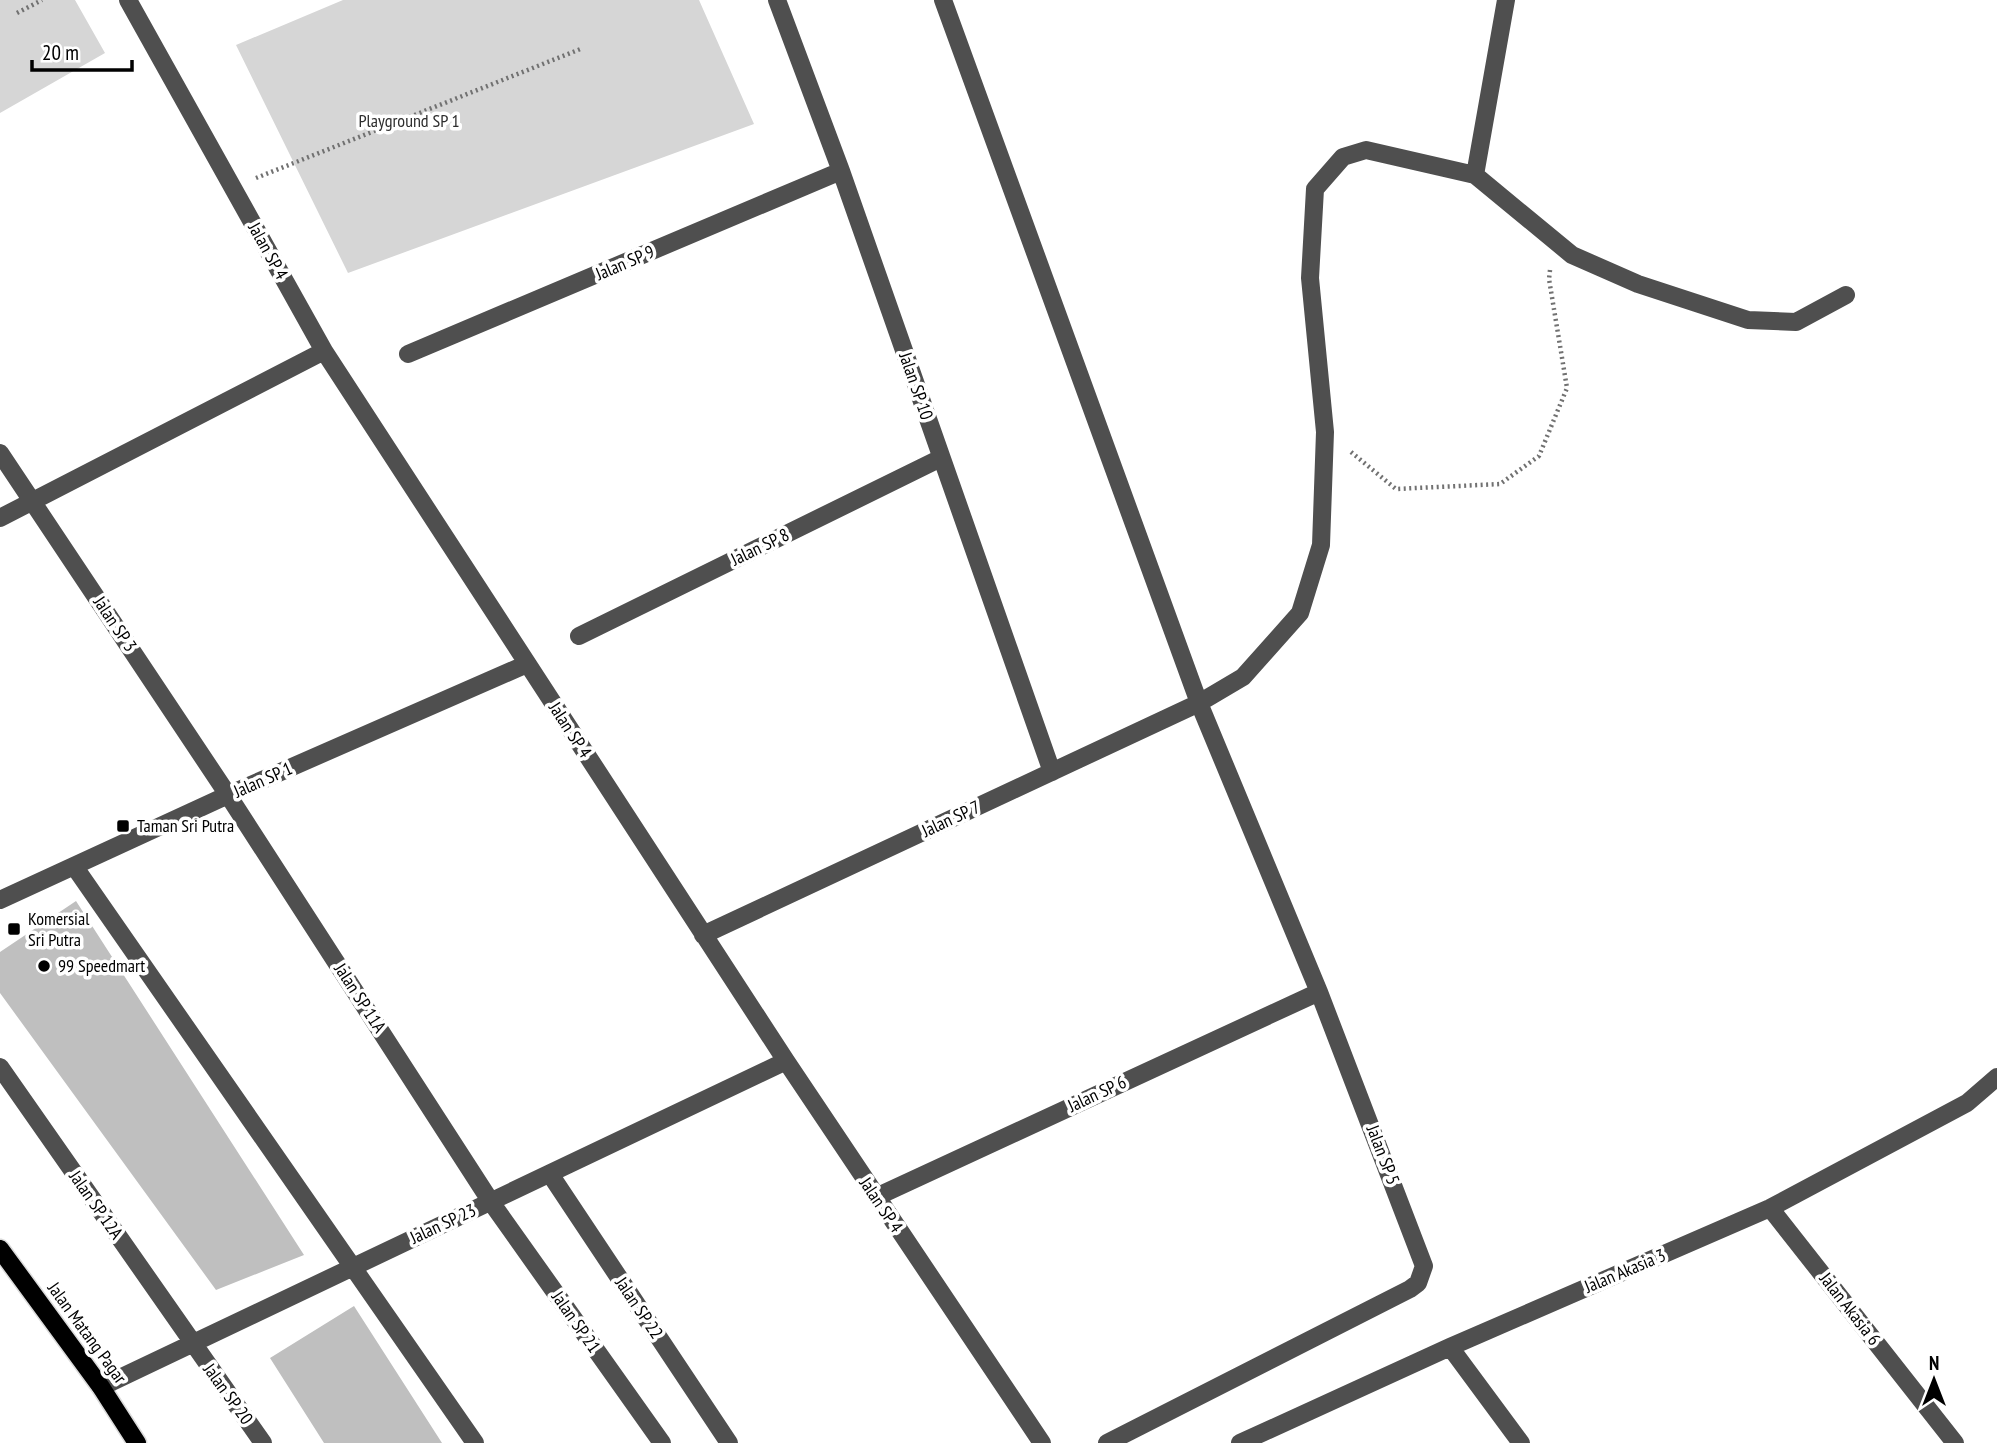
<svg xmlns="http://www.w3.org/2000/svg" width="1997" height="1443" font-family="'PT Sans Narrow',sans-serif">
<rect width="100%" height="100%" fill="#fff"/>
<path fill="#d6d6d6" d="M0,0H75L105,53L0,113Z
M343,0H699L754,124L348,273L236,45Z"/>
<path fill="#bfbfbf" d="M76,901L304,1255L216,1290L0,993V952Z
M354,1306L442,1443H324L270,1358Z"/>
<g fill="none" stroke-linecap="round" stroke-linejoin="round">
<defs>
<path id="major" d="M0,1249L101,1387L137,1443"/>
</defs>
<use href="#major" stroke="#dbdbdb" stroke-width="21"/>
<path stroke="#717171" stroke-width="4.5" stroke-dasharray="2 3.5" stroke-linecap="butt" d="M17,13L42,0
M256,178L583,48
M1351,452L1396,489L1500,484L1539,456L1567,388L1549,279L1550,270"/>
<path stroke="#4f4f4f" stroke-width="18" d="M128,0L324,351L786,1061L1042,1443
M777,0L841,171L1052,772
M943,0L1199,703L1319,992L1424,1266L1418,1283L1410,1289L1107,1443
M1475,175L1572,255L1638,284L1748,320L1796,322L1846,295
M408,354L841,171
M0,453L228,795L491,1202L662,1443
M0,518L324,351
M579,636L941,458
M74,866L475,1443
M0,900L228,795L527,664
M703,935L1199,703L1243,677L1300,613L1321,545L1325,432L1310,278L1315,189L1343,157L1366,150L1475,175L1506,0
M0,1067L263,1443
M550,1174L729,1443
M876,1197L1319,992
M1770,1208L1955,1443
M1450,1347L1521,1443
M101,1387L786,1061
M1240,1443L1450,1347L1770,1208L1967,1103L1997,1077"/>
<use href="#major" stroke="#000" stroke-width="18"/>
</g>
<g fill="#000" stroke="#fff" stroke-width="2.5">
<rect x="116" y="819" width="14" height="14" rx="3.5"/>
<rect x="7" y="922" width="14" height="14" rx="3.5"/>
<circle cx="44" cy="966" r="7"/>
</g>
<g text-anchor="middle" stroke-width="7" stroke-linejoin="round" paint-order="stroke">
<g font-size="18" fill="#2d2d2d" stroke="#fff">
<text x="409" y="127">Playground SP 1</text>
</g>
<g font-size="18" fill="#000" stroke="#fff">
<text transform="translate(268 251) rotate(61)" y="6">Jalan SP 4</text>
<text transform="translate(625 263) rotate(-23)" y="6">Jalan SP 9</text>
<text transform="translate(916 386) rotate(71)" y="6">Jalan SP 10</text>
<text transform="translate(760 547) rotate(-26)" y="6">Jalan SP 8</text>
<text transform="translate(115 624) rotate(56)" y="6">Jalan SP 3</text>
<text transform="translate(570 730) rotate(57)" y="6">Jalan SP 4</text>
<text transform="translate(263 780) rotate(-24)" y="6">Jalan SP 1</text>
<text transform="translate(951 819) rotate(-25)" y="6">Jalan SP 7</text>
<text transform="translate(360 998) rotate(57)" y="6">Jalan SP 11A</text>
<text transform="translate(1097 1094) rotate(-25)" y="6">Jalan SP 6</text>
<text transform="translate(1383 1155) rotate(69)" y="6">Jalan SP 5</text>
<text transform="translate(96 1205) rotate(55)" y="6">Jalan SP 12A</text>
<text transform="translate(881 1205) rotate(56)" y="6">Jalan SP 4</text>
<text transform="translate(443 1224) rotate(-25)" y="6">Jalan SP 23</text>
<text transform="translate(1625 1271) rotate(-23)" y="6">Jalan Akasia 3</text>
<text transform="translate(639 1308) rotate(56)" y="6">Jalan SP 22</text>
<text transform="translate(1850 1309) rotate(52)" y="6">Jalan Akasia 6</text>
<text transform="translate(576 1322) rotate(55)" y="6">Jalan SP 21</text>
<text transform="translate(87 1333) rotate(54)" y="6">Jalan Matang Pagar</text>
<text transform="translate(228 1394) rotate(54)" y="6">Jalan SP 20</text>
</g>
<g font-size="18" fill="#000" stroke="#fff" text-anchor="start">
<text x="137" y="832">Taman Sri Putra</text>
<text x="28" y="925">Komersial<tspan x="28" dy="21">Sri Putra</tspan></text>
<text x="58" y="972">99 Speedmart</text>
</g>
</g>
<g transform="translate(1934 1380)" stroke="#ffffff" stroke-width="5" paint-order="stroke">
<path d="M0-5L12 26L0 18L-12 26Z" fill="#000000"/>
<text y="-10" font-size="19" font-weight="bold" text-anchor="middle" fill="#000000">N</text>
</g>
<path d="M32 60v10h100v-10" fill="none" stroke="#000000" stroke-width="3.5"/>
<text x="42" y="60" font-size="21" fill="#000000" stroke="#ffffff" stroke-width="5" paint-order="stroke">20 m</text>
</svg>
